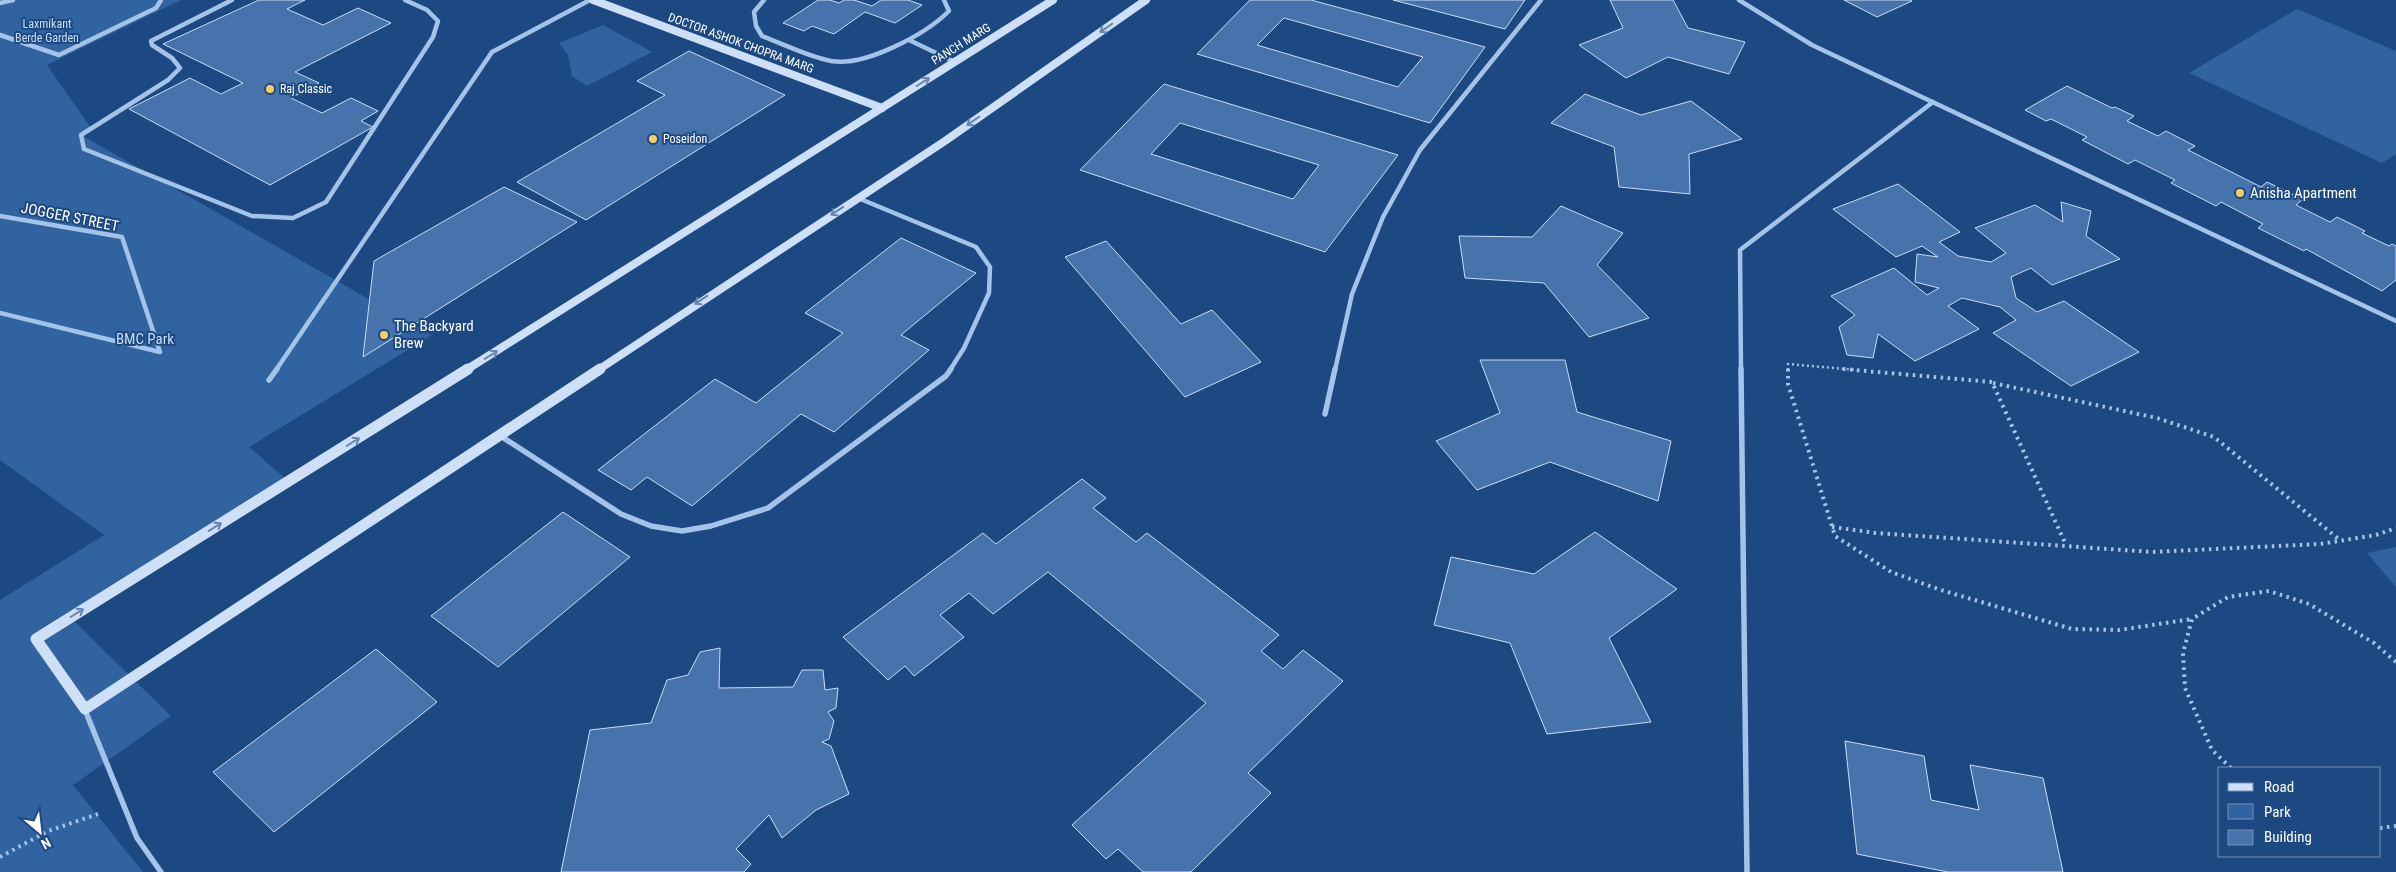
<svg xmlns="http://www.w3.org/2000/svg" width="2396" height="872" font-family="'Roboto Condensed',sans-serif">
<rect width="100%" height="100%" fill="#1d4982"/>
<path fill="#3163a1" d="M0,0H181L47,65L91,128L80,133L81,135L432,335L249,447L286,479L74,621L171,716L73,785L143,872H0V600L104,535L0,460Z
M2297,9L2396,51V154L2382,163L2189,73Z
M603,25L652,52L587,86L572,76L568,55L559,43Z
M2396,547V587L2367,553Z"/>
<path fill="#4673ab" stroke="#c8ddf7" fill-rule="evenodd" d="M259,0H305L287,9L323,25L358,8L391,23L295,72L319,83L291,98L322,113L351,98L378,111L361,121L373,127L270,185L129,109L190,78L221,94L243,83L163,44Z
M818,0H830L839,3L844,0H854L872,6L881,0H908L922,5L895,23L865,12L834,34L812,26L804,31L783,23Z
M1250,0H1311L1485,47L1430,123L1197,54ZM1284,18L1423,57L1398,87L1257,45Z
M1393,0H1525L1505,29Z
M1610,0H1673L1688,28L1745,42L1729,74L1668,57L1626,78L1579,45L1623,28Z
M1844,0H1910L1912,1L1877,17Z
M689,51L785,95L586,220L517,182L665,95L637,81Z
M1164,84L1398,155L1325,252L1080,170ZM1180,123L1319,165L1293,199L1151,154Z
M2067,86L2112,108L2115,107L2134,116L2127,121L2158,136L2166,131L2195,146L2188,150L2261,187L2267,182L2303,199L2296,205L2330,222L2337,217L2365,231L2362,233L2389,246L2392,244L2396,246V280L2382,291L2306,249L2304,251L2258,228L2263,224L2221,202L2216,206L2171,183L2175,180L2135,160L2128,164L2082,140L2087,137L2051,119L2046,121L2025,110Z
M1585,94L1641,115L1691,101L1742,139L1689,154L1690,194L1619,187L1614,147L1551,123Z
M1898,184L1960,232L1939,242L1958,256L1991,262L2006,253L1975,228L2035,205L2063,222L2061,202L2091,211L2086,236L2120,259L2052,285L2031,268L2011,277L2016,298L2037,312L2064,301L2139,352L2071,386L1993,333L2016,320L2000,307L1962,298L1948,306L1979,329L1915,361L1878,334L1873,358L1847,355L1839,327L1855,315L1831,296L1894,268L1927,295L1939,288L1915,282L1917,254L1938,257L1922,246L1896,257L1833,209Z
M504,187L577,222L363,357L374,261Z
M1561,206L1623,233L1597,265L1649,318L1589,337L1544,283L1465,278L1459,236L1532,237Z
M901,238L976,273L901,335L929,350L834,432L801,414L692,506L647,477L631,490L598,470L715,379L756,403L843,333L805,313Z
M1106,241L1181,324L1212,310L1261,362L1185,397L1065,257Z
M1480,360H1565L1577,412L1671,441L1658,501L1550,462L1477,490L1436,441L1500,413Z
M1082,479L1106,498L1093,508L1136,542L1147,533L1279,635L1261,651L1283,669L1303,650L1343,681L1248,773L1271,793L1191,872H1143L1118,849L1106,859L1072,825L1206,703L1048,572L993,614L969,593L940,615L964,637L914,676L905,666L888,680L843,637L983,533L996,544Z
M563,512L630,557L498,667L431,616Z
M1595,532L1677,589L1609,638L1651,722L1547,734L1510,643L1434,625L1451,557L1534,574Z
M720,648L719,688L793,687L802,670H823L825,690L838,688L836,708L828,712L834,721L829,739L822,742L831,746L849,794L816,810L782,838L769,815L736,849L751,864L744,872H561L590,730L651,723L667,680L688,675L700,652Z
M376,649L437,702L274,832L213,772Z
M1845,741L1924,756L1931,800L1979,810L1970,765L2043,778L2063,872H1948L1857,854Z"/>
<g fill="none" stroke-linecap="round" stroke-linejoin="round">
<path stroke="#a3c3e9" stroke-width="2.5" stroke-dasharray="2 3" stroke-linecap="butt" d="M1788,370V364L1857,370"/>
<path stroke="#a3c3e9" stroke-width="4" stroke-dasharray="2.5 4.5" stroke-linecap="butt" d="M1788,369V384L1835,536L1891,572L1941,590L2072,629L2119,630L2192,619
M1843,369L1992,382L2066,545
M1993,383L2157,418L2214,437L2341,541
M1832,527L1876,533L2152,552L2320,544L2376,535L2396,528
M2231,768L2212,750L2185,688L2183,653L2192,619L2228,597L2269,591L2309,604L2374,643L2396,662
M2380,828L2396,826
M0,857L48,831L98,814"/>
<path stroke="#a3c3e9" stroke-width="4.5" d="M232,0L151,41L152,45L172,58L180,68L168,80L81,135L84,149L252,216L293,218L326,202L433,37L438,21L427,10L405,0
M764,0L754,12L756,26L762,36C783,44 809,57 831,61C865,67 926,34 949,11L944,0
M1739,0L1812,45L2396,321
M0,3L13,0
M0,35L59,55L156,8L161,0
M909,40L955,62
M858,198L976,247L990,267L989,293L964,348L950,370
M0,216L122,237L160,352L0,313
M276,370L492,52L590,0
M1335,370L1352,294L1383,217L1420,150L1541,0
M1741,370L1740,250L1933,102"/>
<path stroke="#a3c3e9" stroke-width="5.5" d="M1741,369L1747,872
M269,380L277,369
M1325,414L1335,369
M499,435L621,514L651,526L682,531L711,526L768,508L946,376L951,369
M85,710L137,838L161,872"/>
<path stroke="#cee0f7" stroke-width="8" d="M593,0L882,108
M466,370L1053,0
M598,370L945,141L1146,0"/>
<path stroke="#cee0f7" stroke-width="11" d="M468,369L36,639L85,709L600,369"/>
</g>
<defs><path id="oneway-shaft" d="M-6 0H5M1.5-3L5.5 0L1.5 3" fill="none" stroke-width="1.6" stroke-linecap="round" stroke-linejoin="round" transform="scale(1.25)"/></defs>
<g stroke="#6485b1">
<use href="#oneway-shaft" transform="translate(1106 28) rotate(145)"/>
<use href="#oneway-shaft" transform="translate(923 82) rotate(-32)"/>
<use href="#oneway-shaft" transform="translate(973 121) rotate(145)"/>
<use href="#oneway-shaft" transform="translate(837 211) rotate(147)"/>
<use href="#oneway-shaft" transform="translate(701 300) rotate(147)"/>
<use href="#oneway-shaft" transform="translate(491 355) rotate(-32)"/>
<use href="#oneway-shaft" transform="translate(353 442) rotate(-32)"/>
<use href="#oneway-shaft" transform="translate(215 527) rotate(-32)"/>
<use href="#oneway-shaft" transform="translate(77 613) rotate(-32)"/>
</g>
<g fill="#f9cd62" stroke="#1d4982" stroke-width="2">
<circle cx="270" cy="89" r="5"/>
<circle cx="653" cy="139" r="5"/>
<circle cx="2240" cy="193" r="5"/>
<circle cx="384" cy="335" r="5"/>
</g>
<g text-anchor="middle" stroke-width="4" stroke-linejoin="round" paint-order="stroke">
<g font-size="12" fill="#c8ddf7" stroke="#1d4982">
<text x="47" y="28">Laxmikant<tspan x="47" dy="14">Berde Garden</tspan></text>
</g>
<g font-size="12" fill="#fff" stroke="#1d4982">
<text transform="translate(741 43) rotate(20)" y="4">DOCTOR ASHOK CHOPRA MARG</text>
<text transform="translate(961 44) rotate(-32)" y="4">PANCH MARG</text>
</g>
<g font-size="12" fill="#fff" stroke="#1d4982" text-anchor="start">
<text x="280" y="93">Raj Classic</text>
<text x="663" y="143">Poseidon</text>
</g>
<g font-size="15" fill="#fff" stroke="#1d4982" text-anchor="start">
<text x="2250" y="198">Anisha Apartment</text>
<text x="394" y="331">The Backyard<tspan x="394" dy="17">Brew</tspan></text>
</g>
<g font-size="15" fill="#fff" stroke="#1d4982">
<text transform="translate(70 217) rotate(11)" y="5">JOGGER STREET</text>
</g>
<g font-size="15" fill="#c8ddf7" stroke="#1d4982">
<text x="145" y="344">BMC Park</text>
</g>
</g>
<rect x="2218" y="767" width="162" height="90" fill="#1d4982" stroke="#7792b4"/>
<rect x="2228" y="783" width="25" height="8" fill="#cee0f7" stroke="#7792b4"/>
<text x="2264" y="792" font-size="15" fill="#ffffff">Road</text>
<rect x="2228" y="804" width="25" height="15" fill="#3163a1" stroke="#7792b4"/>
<text x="2264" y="817" font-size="15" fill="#ffffff">Park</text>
<rect x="2228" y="830" width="25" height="15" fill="#4673ab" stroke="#7792b4"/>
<text x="2264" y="842" font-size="15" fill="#ffffff">Building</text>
<g transform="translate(40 832) rotate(152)" stroke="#1d4982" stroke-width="4" paint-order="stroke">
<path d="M0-4L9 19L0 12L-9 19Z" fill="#ffffff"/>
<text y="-8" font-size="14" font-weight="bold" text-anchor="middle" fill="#ffffff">N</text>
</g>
</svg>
